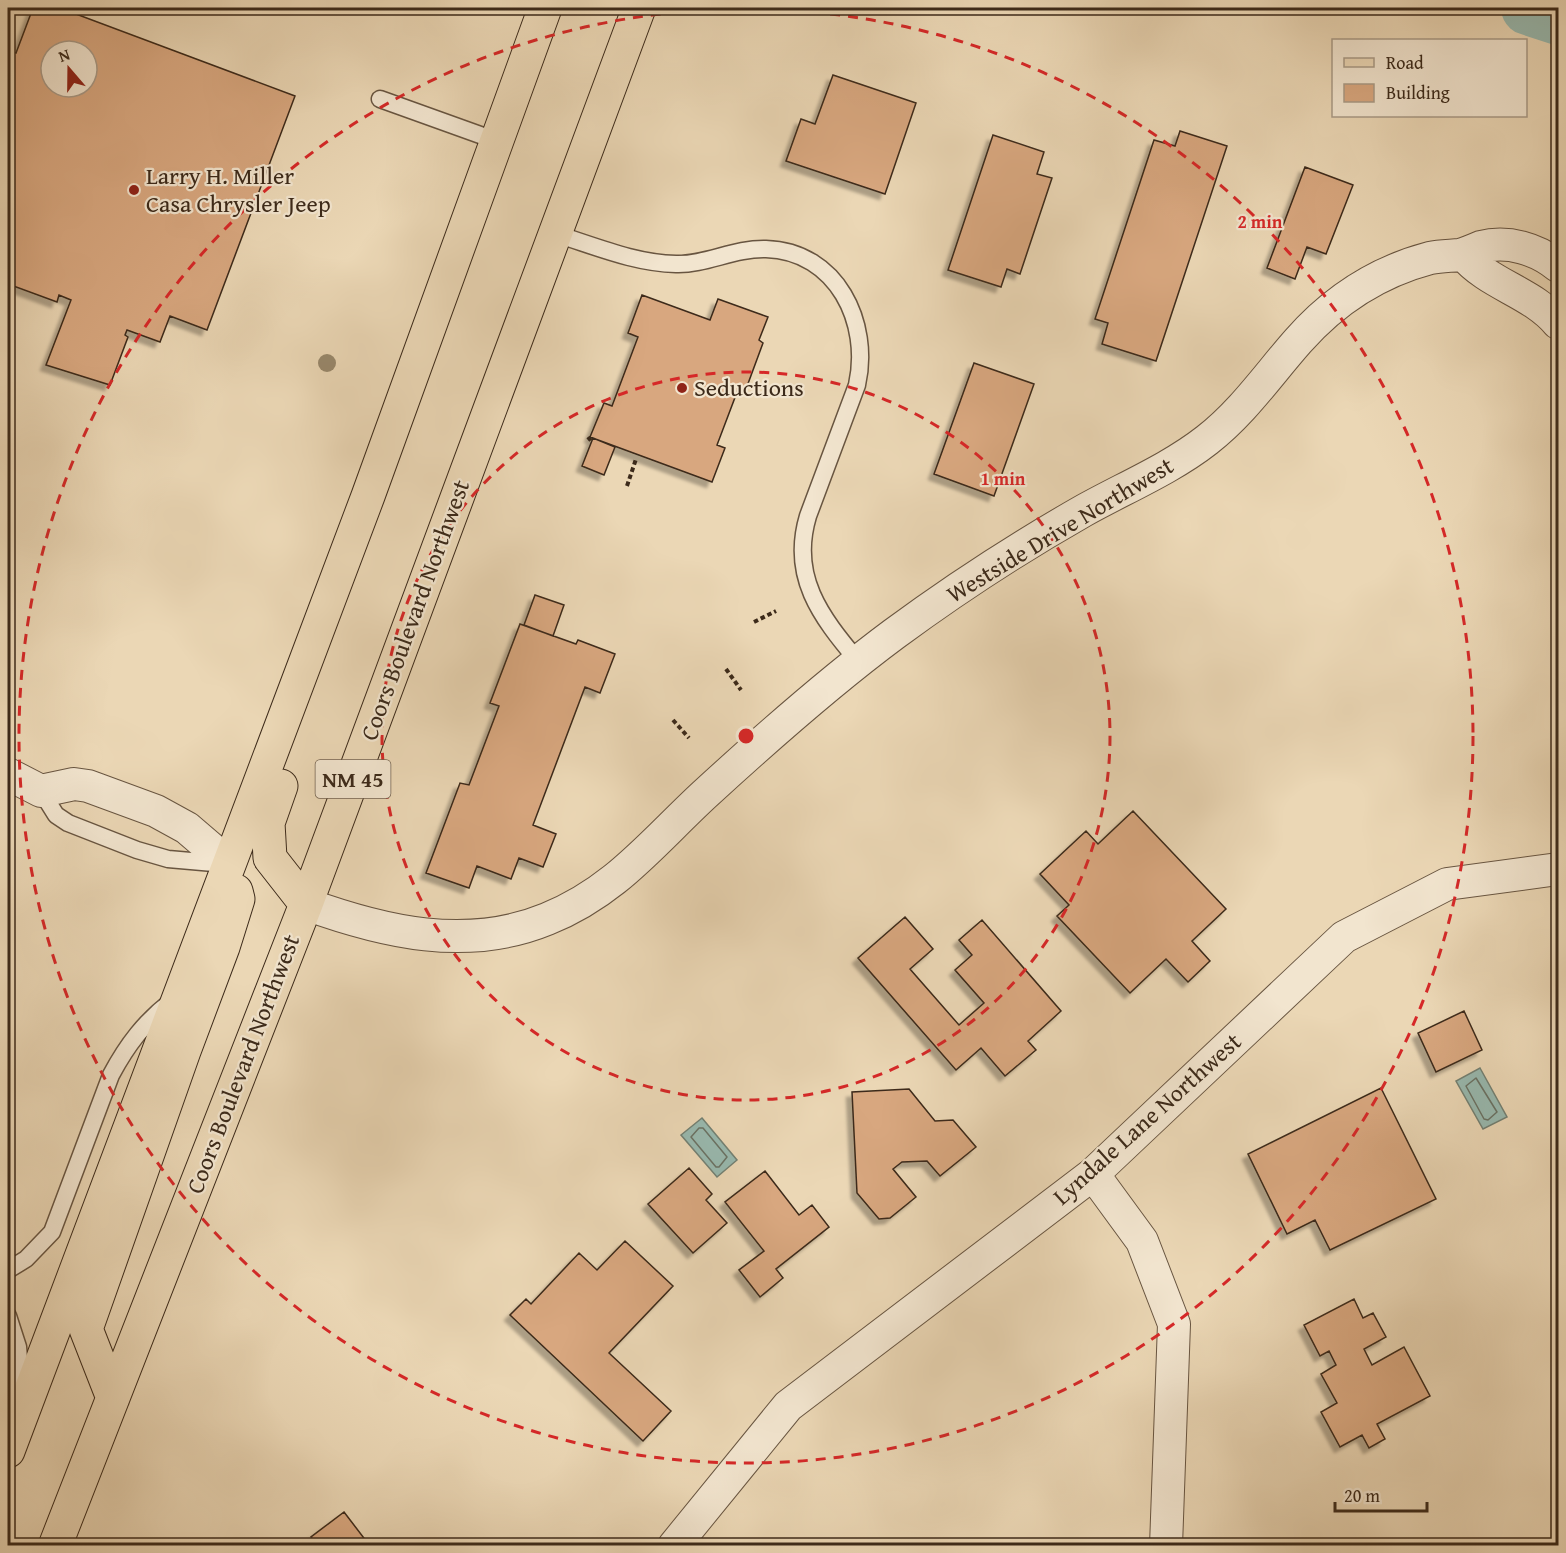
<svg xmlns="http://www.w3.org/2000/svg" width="1566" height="1553" font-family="'Gentium Book Plus',serif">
<defs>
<filter id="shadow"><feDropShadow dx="-5.5" dy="5.5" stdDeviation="1.5" flood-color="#0004"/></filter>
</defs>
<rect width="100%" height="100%" fill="#ebd7b5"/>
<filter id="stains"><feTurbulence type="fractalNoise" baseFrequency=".00333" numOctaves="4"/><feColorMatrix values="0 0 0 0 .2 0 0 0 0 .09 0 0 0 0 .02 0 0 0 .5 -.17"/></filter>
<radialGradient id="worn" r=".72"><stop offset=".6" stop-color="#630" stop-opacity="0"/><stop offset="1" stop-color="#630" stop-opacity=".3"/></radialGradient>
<path fill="#98b9af" stroke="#738073" stroke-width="1.5" d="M1480,1068L1507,1117L1483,1129L1456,1081Z
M702,1118L737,1160L717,1177L681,1135Z"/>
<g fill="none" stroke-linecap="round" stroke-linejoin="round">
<path stroke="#6a7264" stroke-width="1.5" d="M1476,1078L1497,1112L1488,1120L1484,1119L1466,1086Z
M699,1128H703L727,1157L719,1167H716L691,1137Z"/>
<path stroke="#98b9af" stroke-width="54" d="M1528,8L1558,18"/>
</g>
<path fill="#d8a77f" stroke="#3c2a1a" stroke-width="1.5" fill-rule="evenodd" filter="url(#shadow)" d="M33,8H60L295,96L207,330L170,316L160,342L127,330L125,335L128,337L110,385L46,365L71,300L59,295L57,302L8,284V50L16,53ZM51,51H87V87H51Z
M833,75L916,103L885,194L786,161L801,119L815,124Z
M1180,131L1227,146L1156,361L1102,344L1108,323L1095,319L1154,140L1175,146Z
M993,135L1044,152L1037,174L1052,178L1020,274L1007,269L1001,287L948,270Z
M1305,167L1353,185L1326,254L1307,247L1295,279L1267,268Z
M642,295L710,320L718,299L768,317L759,340L763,343L746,389L739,387L717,445L725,448L712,482L590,437L604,403L612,406L638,337L628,333Z
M974,363L1034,384L994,496L934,474Z
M593,438L615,447L604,475L582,466Z
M535,595L564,605L553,636L524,625Z
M520,624L576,644L578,640L615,654L600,693L585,687L533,825L556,834L543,867L519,858L511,879L477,866L469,888L426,873L460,783L469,785L499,706L490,703Z
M1133,811L1226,909L1192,941L1210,961L1188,982L1166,959L1130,993L1057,916L1069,905L1040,874L1086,831L1098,844Z
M905,917L933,949L910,969L959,1025L984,1003L955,970L972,955L959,940L982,920L1061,1011L1028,1041L1036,1050L1005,1076L981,1048L956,1070L858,958Z
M1464,1011L1482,1050L1436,1072L1418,1033Z
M1381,1088L1436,1199L1330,1250L1315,1220L1287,1234L1248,1154Z
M909,1089L935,1121L953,1120L976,1147L940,1176L927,1161L902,1162L893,1169L916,1197L890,1218L879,1219L857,1193L852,1092Z
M689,1168L712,1194L706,1200L727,1223L693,1253L648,1204Z
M765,1171L799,1215L812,1205L829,1227L776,1269L783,1278L760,1297L739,1270L764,1251L725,1202Z
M625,1241L673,1286L609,1353L671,1411L643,1441L510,1315L526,1299L531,1304L579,1253L597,1270Z
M1354,1299L1363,1318L1373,1313L1386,1337L1364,1349L1372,1365L1404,1347L1430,1396L1377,1424L1385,1439L1369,1448L1362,1435L1340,1447L1321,1412L1337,1403L1321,1374L1336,1365L1329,1351L1320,1356L1304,1325Z
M344,1512L370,1546H318L311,1537Z"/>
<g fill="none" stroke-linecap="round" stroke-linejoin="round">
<defs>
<path id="service" d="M380,99L497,141
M556,234C595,246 634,263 676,264C706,265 734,248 766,249C837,251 871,323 857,385L808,516C790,576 820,616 858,661
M41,791L56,815L68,823L137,850L168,859L225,864
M8,1270L26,1259L52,1232L111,1075C127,1045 145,1021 173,1000
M8,1316L18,1347L22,1391"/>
<path id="minor" d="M1463,254C1489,285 1532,292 1558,323
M8,774L41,791L74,784L88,786L156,811L187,828L229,864
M306,904C383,932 467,952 547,919C615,892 653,842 705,794C766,738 828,683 894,634C955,589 1018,548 1083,511C1124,488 1170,469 1207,440C1243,412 1268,375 1298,341C1334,300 1377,272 1430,258C1440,256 1450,256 1460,255C1467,253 1474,250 1481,247C1508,240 1537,249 1558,266
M1093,1174L1142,1241L1174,1324L1166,1546
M674,1546L788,1406L1093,1174L1344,937L1447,884L1558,869"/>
<path id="primary" d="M281,786L268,823L270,858L306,904
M113,1398L86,1329L184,1051L223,947L238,899L236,891
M8,1451L368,496L545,8
M55,1546L306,904L639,8"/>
</defs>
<use href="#service" stroke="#685541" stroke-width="19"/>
<use href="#minor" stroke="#685541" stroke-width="34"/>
<use href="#primary" stroke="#3c2a1a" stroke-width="35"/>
<path stroke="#3c2a1a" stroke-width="4" stroke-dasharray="4.5 3" stroke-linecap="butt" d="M588,437L592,442
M627,486L636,459
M754,622L776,611
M726,669L741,690
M673,720L689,738"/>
<use href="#service" stroke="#f2e5cf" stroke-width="16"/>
<use href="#minor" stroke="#f2e5cf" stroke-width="32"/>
<use href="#primary" stroke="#ebd7b5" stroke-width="33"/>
</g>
<circle fill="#98886c" cx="327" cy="363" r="9"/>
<g fill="none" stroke="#d62828" stroke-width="3" stroke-dasharray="10 8">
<circle cx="746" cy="736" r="364"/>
<circle cx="746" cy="736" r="727"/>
</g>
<g fill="#8f2418" stroke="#f2e5cf" stroke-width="2">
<circle cx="134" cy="190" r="6"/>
<circle cx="682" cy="388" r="6"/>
</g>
<g text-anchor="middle" stroke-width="4.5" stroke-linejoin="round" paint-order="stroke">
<rect fill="#f2e5cf" stroke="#736250" stroke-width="1.5" x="315.5" y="760" width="75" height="38" rx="4.5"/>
<g font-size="22" font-weight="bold" fill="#3c2a1a">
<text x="353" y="787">NM 45</text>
</g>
<g font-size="24" fill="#3c2a1a" stroke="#f2e5cf" text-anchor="start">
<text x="146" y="184">Larry H. Miller<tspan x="146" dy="28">Casa Chrysler Jeep</tspan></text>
<text x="694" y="396">Seductions</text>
</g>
<g font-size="24" fill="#3c2a1a" stroke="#f2e5cf">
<text transform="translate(1060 530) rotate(-31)" y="8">Westside Drive Northwest</text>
<text transform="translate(415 610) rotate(-70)" y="8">Coors Boulevard Northwest</text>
<text transform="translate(243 1064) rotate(-69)" y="8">Coors Boulevard Northwest</text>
<text transform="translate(1147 1119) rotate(-42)" y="8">Lyndale Lane Northwest</text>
</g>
</g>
<circle cx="746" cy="736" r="9" fill="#d62828" stroke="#f2e5cf" stroke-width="3"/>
<g font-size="18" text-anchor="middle" font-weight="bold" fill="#d62828" stroke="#f2e5cf" stroke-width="4.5" stroke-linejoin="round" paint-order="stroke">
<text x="1260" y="228">2 min</text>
<text x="1003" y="485">1 min</text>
</g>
<rect width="1566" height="1553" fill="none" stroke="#ebd7b5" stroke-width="30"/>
<rect x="9" y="9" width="1548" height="1535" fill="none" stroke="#3c2a1a" stroke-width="3"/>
<rect x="15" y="15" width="1536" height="1523" fill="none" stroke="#3c2a1a" stroke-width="1.5"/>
<rect x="1332" y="39" width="195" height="78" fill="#f2e5cf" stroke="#a99a87" stroke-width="1.5"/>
<rect x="1344" y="58" width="30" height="9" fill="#ebd7b5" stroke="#a99a87" stroke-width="1.5"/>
<text x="1386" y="69" font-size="18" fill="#3c2a1a">Road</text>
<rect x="1344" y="84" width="30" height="18" fill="#d8a77f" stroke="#a99a87" stroke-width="1.5"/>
<text x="1386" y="99" font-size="18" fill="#3c2a1a">Building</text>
<g transform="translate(69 69) rotate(340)"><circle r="28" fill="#f2e5cf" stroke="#a99a87" stroke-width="1.5"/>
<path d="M0-4.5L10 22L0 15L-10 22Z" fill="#8f2418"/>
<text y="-9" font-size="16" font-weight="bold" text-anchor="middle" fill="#3c2a1a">N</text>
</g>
<path d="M1335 1502v9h92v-9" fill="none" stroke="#3c2a1a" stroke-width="3"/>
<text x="1344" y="1502" font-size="18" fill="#3c2a1a" stroke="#f2e5cf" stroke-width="4.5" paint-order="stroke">20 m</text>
<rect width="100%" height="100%" filter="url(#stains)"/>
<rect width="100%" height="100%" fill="url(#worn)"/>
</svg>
